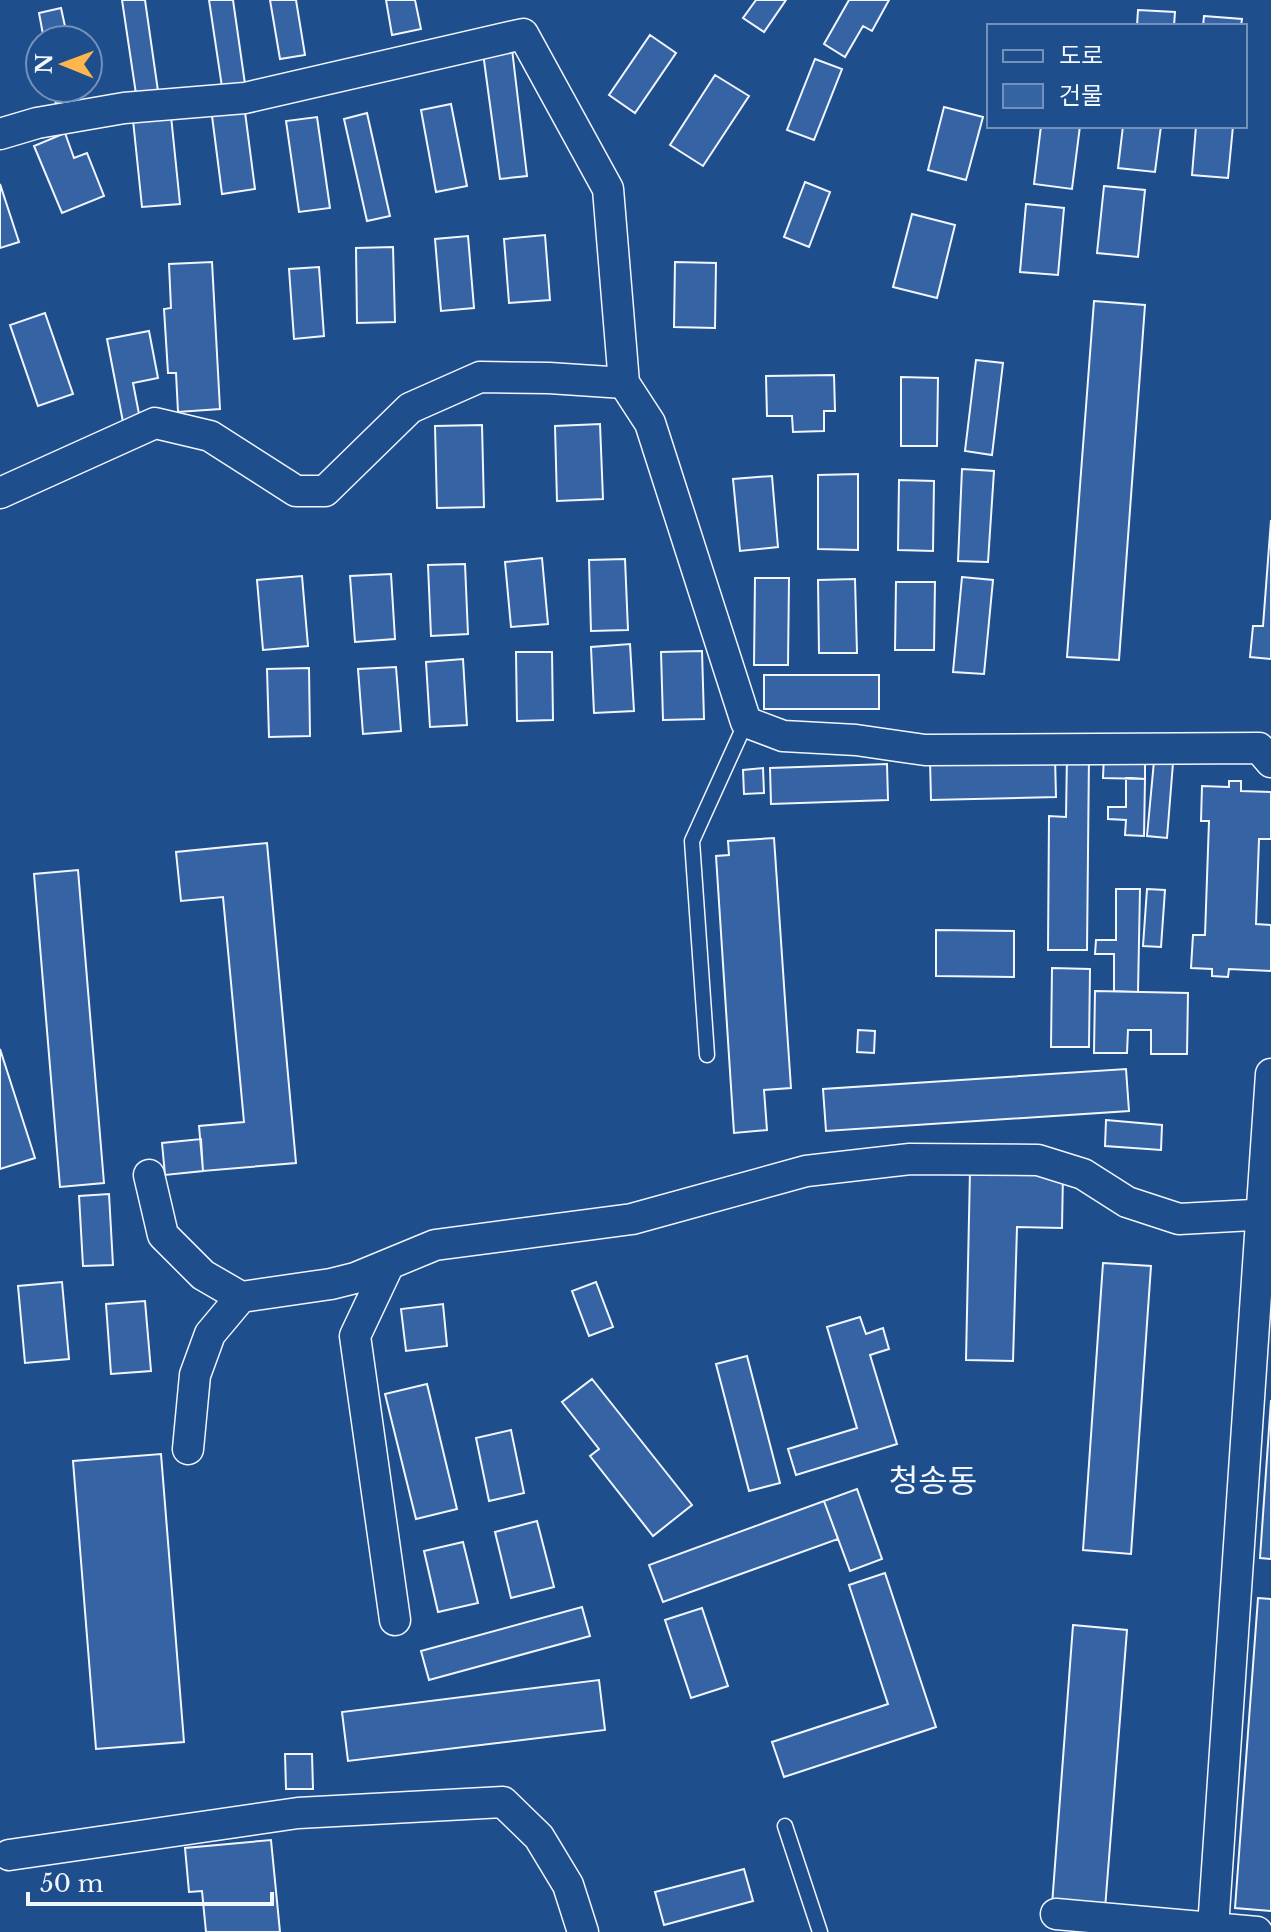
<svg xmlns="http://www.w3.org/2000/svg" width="1271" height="1932" font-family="'Libre Baskerville','Noto Sans KR',serif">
<rect width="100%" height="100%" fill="#1f4e8c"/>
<path fill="#3563a3" stroke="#f2f6ff" stroke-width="2" d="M122,0H145L158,91L136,94Z
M209,0H233L245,84L222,87Z
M270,0H296L305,55L280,59Z
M386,0H415L421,29L392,35Z
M756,0H786L764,32L743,18Z
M849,0H889L872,31L863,26L845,57L824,44Z
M61,8L68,40H44L39,13Z
M1138,10L1175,12L1174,26H1137Z
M1204,16L1242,19L1241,26H1203Z
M650,35L676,53L635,113L609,95Z
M512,49L527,176L500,179L483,53Z
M815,59L842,69L814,140L787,130Z
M715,75L749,96L703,166L670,145Z
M53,88H77L79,99L56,104Z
M451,104L467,186L436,192L421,110Z
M944,107L983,117L966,180L928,170Z
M245,112L255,189L222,194L212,116Z
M367,113L390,216L367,221L344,119Z
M171,116L180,204L142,207L133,120Z
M317,117L330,208L299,212L286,121Z
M1041,126H1080L1072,189L1034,184Z
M1123,126H1161L1155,172L1118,168Z
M1196,126H1233L1228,178L1192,175Z
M65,133L74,158L87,153L104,196L62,213L34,146Z
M805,182L830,192L809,247L784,237Z
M0,184L19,242L0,248Z
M1104,186L1145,190L1138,257L1097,253Z
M1026,204L1064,208L1058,275L1020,272Z
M912,214L955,225L937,298L893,287Z
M545,235L550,300L509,303L504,239Z
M468,236L474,308L441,311L435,239Z
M393,247L395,322L357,323L356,248Z
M212,262L220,409L178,412L176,373H168L164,309L171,308L169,264Z
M675,262L716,263L715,328L674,327Z
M319,267L324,336L294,339L289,269Z
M1094,301L1145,305L1119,660L1067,657Z
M45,313L73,394L38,406L10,325Z
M149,331L158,378L133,383L140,419L123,422L107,339Z
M976,360L1003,363L992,455L965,451Z
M834,375L835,411H824V431L793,432L792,416H767L766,376Z
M901,377L938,378L937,446H901Z
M600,424L603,499L557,501L555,426Z
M482,425L484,507L437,508L435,426Z
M962,469L994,471L988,562L958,561Z
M858,474V550L818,549V475Z
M772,476L778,547L740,551L733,479Z
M899,480L934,481L933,551L898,550Z
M1271,520V659L1250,657L1253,626H1263Z
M542,558L548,624L511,627L505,562Z
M625,559L628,630L591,631L589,560Z
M465,564L468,634L431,636L428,565Z
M391,574L395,639L355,642L350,576Z
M302,576L308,646L263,650L257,580Z
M962,577L993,580L984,674L953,672Z
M755,578H789L788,665H754Z
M855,579L857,653H819L818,580Z
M896,582H935L934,650H895Z
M630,644L634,711L594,713L591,647Z
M702,651L704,719L663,720L661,652Z
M516,652H552L553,720L517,721Z
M463,659L467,725L430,727L426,662Z
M396,667L401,731L363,734L358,669Z
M309,668L310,736L269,737L267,669Z
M764,675H879V709H764Z
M1067,754H1089L1087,950H1048L1049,816L1066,817Z
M1104,754H1145V779L1103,778Z
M1055,757L1056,797L931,800L930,760Z
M1154,761L1173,763L1167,838L1147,836Z
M887,764L888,800L771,804L770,768Z
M763,768L764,793L744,794L743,770Z
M1126,778L1145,779L1144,836L1125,835L1126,820L1108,819V807H1126Z
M1229,781H1241V791L1271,792V839H1259L1256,924L1271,925V971L1229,969L1228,977L1212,976V969L1191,968L1193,935H1205L1209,821H1201L1202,786L1229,787Z
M774,838L791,1088L764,1090L767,1130L734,1133L716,856L729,855L728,841Z
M267,843L296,1163L203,1171L199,1126L244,1122L223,897L181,901L176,852Z
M78,870L104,1183L60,1187L34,874Z
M1116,889H1140L1138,992L1114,991V954H1095L1096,940H1116Z
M1147,889L1165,890L1161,947L1143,946Z
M936,930L1014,931V977L936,976Z
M1052,968L1090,969L1089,1047H1051Z
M1095,991L1188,993L1187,1054H1151V1030H1128L1127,1053H1094Z
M858,1030L875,1031L874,1053L857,1052Z
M0,1049L35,1158L0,1169Z
M1126,1069L1129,1111L826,1131L823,1089Z
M1106,1120L1162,1125L1161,1150L1105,1146Z
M201,1139L203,1171L165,1175L162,1143Z
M970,1170L1063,1173L1062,1228L1017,1227L1013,1361L966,1360Z
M109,1194L113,1265L83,1266L79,1196Z
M1103,1263L1151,1266L1131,1554L1083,1550Z
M62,1282L69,1359L25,1363L18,1286Z
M596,1282L613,1327L589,1336L572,1291Z
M145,1301L151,1371L111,1374L106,1304Z
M443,1304L447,1346L406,1351L401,1309Z
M860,1317L866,1334L883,1328L889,1349L870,1355L897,1444L796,1475L788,1449L857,1428L827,1327Z
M747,1356L780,1483L749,1491L716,1364Z
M592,1379L692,1505L653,1536L590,1456L599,1449L562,1402Z
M427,1384L457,1509L416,1519L385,1394Z
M1271,1400V1559L1260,1558Z
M511,1430L524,1493L489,1501L476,1438Z
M161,1454L184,1742L96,1749L73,1461Z
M857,1489L882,1559L850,1571L824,1501Z
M824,1501L838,1539L663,1602L649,1565Z
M537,1521L554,1587L511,1598L495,1532Z
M463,1542L478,1603L438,1612L424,1551Z
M885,1573L936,1727L784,1777L772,1742L888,1704L849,1585Z
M1258,1598L1271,1599V1911L1235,1908Z
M582,1607L590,1636L429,1680L421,1651Z
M702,1608L728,1686L691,1698L665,1620Z
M1073,1625L1127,1630L1105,1909L1052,1905Z
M599,1680L605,1730L348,1761L342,1712Z
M285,1754H312L313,1789H286Z
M271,1840L280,1932H206L202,1891L189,1892L185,1848Z
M744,1869L753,1901L664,1925L655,1892Z"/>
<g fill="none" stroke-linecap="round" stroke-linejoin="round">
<defs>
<path id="service" d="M707,1055L692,841L746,722
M785,1826L820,1932"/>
<path id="minor" d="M0,134L37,123L124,108L245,98L523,34L608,189L624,383L650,423L746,722L783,736L856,740L925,750L1259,748L1271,762
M0,493L155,423L210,436L296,491H325L410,408L480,377L549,378L624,383
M149,1175L163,1235L203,1275L241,1297L331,1284L355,1278L435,1245L632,1219L806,1171L910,1159L1038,1160L1083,1174L1127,1202L1179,1219L1271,1214
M389,1264L355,1336L395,1620
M188,1449L195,1375L210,1334L241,1297
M9,1855L298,1813L503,1802L539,1837L568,1885L583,1932
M1056,1914L1257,1932
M1213,1928L1271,1074"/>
</defs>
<use href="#service" stroke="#f2f6ff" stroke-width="17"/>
<use href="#minor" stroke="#f2f6ff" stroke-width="33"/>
<use href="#service" stroke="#1f4e8c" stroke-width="14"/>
<use href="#minor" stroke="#1f4e8c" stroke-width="30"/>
</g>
<g text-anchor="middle" stroke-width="6" stroke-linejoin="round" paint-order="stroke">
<g font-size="32" fill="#f2f6ff" stroke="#1f4e8c">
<text x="933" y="1492">청송동</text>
</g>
</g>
<rect x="987" y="24" width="260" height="104" fill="#1f4e8c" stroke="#7391ba" stroke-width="2"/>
<rect x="1003" y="50" width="40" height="12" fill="#1f4e8c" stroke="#7391ba" stroke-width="2"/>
<text x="1059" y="64" font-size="24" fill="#f2f6ff">도로</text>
<rect x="1003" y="84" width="40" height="24" fill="#3563a3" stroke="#7391ba" stroke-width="2"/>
<text x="1059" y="104" font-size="24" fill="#f2f6ff">건물</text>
<g transform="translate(64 64) rotate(271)"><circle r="38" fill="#1f4e8c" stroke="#7391ba" stroke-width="2"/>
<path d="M0-6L14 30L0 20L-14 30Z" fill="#ffb74d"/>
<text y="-12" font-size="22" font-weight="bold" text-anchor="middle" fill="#f2f6ff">N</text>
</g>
<path d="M28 1892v12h244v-12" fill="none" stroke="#f2f6ff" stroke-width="4"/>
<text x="40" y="1892" font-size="24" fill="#f2f6ff" stroke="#1f4e8c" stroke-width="6" paint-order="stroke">50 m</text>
</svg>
